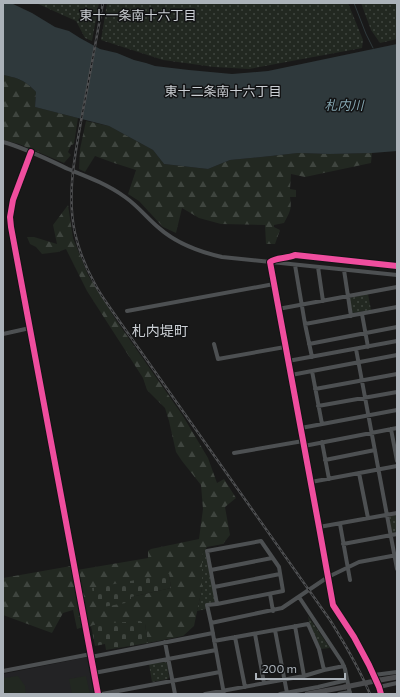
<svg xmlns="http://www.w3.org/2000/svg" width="400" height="697" font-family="Commissioner,'Noto Sans JP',sans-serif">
<defs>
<pattern id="forest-firs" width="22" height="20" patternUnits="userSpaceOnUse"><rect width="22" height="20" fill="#222821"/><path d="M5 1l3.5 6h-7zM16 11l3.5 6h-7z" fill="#3f453f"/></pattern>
<pattern id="cemetery-stones" width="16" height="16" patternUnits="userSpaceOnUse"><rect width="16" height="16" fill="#222821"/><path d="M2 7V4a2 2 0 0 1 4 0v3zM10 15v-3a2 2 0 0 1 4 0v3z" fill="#3f453f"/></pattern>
<pattern id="park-dots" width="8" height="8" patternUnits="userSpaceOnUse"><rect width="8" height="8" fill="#222821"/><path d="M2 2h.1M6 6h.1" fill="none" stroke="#3f453f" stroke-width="1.8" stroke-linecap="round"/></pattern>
</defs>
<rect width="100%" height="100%" fill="#191919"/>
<path fill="#232325" d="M87,657L94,694H3V674Z"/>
<path fill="#222821" d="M18,676L25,686L26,694H3V678Z
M86,676L90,694H72L69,679Z"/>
<path fill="url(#forest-firs)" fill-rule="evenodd" d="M3,75C18,78 25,80 36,92L35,107L78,118L74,144L71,145L68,152L71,155L64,163L19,144L3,140Z
M86,121L109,126L153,150L164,164L208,169L230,160L271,156L298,153L330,154L372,153L371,163L305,177L291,174L290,189L296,190V197H290C292,209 290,212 284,223L274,225V227L280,230L275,244H266L265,225L221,224L199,218L182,208L176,233L163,227L139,201L128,194L136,170L114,163L95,156L85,172L79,169L80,149Z
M68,205L73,238L88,275L116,320L183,416L208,458L217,483L224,479L236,498L225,507L230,535L223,544L207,547L205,551L203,552L202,557V588L194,626L183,636L148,643L145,624H98L88,627L83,604L77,570L148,558V551L151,549L199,539L203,509L201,485L182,461L176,452L169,421L165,408L147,390L143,378L87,291L66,249L58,252L42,254L36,247L30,244L27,237H34L57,244L53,225ZM169,574L171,588L131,597Z
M71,566L83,627L77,629L73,610L63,613L52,633L3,615V578Z"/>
<path fill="url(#cemetery-stones)" d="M169,574L171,588L131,597V602L103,607L94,601L92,588Z
M140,621L145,624L148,643L106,650L105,644L95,646L91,626L98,624Z"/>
<path fill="url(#park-dots)" d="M36,3H99L92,41L85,38L76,21Z
M107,3H348L363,40L362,48L249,69L214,67L163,60L101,40Z
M361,3H397V39L380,43L371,30Z
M368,294L371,310L353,313H352L350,298Z
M397,515V532L393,533H392L389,517L390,516Z
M205,551L215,600L214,602L205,604L206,609L197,611L202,588V557L203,552Z
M308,616L330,648L321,649L309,622Z
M165,662L167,663L169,677L168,679L152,682L149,664Z"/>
<path fill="#2f393c" d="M3,3H11L32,13L55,27L69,31L80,38L100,49L117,53L134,60L146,63L155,66L189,70L232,74L268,71L397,44V151L372,153L330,154L298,153L271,156L230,160L208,169L164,164L153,150L109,126L35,107L36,92C25,80 18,78 3,75Z"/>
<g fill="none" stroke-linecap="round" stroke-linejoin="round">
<path stroke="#2f393c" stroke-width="1" d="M354,3L366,34L373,48"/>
<path stroke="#4d5052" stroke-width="4" d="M3,142C25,148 47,159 68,169C88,177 107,184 125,197C138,206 147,218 159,228C176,243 200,252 222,257L397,275
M31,152L13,200L10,217L11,227L98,694
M295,265L305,324L312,357
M318,267L323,301
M344,270L351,316
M278,309L397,287
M127,311L274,284
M362,314L368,347
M305,324L397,307
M3,334L30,328
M214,344L218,359L285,347
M309,344L397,327
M356,349L397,569
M288,361L397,341
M312,371L322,424
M291,375L397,355
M315,389L397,374
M318,406L397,392
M301,428L397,410
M391,429L397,461
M322,442L329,479
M304,446L397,428
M234,453L303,441
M325,460L375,450
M359,473L368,518
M311,482L397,466
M340,524L350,580
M319,527L397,513
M343,544L397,534
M211,570L272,558
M214,587L280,574
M270,594L273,611
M299,597L342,662L345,669L350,694
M211,623L207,605L217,604L283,591L279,567L261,541L207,551L217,604
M295,626L304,676
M275,630L287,693
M255,634L264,683
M235,637L245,687
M214,641L308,624L319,649L324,670
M165,642L175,694
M91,657L213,633
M3,671L91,654
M94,673L216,650
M374,675L397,672
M379,687L397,683
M102,694L220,672
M205,694L304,676L324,670L344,666
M224,694L211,623L282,608L328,577L359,562L397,555
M280,694L318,687L347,680
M339,694L350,692
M381,694L379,687L369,665L354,637L333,605L319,527L270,262C276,257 287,259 295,255L397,266"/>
<path stroke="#4b4c4e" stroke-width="5" d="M380,680L397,677
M307,694L345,687"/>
<defs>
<path id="rail" d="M103,3C96,39 90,75 83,110C76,151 66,192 75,233C79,251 86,268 95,284C100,294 107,303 113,312L330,620C345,644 359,668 370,694"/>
</defs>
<use href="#rail" stroke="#4e4f51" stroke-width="2.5"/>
<use href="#rail" stroke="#131415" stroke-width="1" stroke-dasharray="3" stroke-linecap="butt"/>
<path stroke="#4b4c4e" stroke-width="5" d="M345,687L380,680"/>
<defs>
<path id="cycleway" d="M31,152L13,200L10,217L11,227L98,694
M381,694L379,687L369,665L354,637L333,605L319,527L270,262C276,257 287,259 295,255L397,266"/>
</defs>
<use href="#cycleway" stroke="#131415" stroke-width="8"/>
<use href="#cycleway" stroke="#ef4d9e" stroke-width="6"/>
</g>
<g text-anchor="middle" stroke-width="3" stroke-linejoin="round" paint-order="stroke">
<g font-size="13" fill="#ccd0d5" stroke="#131415">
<text x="138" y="20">東十一条南十六丁目</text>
<text x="223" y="96">東十二条南十六丁目</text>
</g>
<g font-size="13" font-style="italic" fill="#85a6b1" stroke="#131415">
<text x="344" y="110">札内川</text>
</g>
<g font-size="14" fill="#ccd0d5" stroke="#131415">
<text x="160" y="336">札内堤町</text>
</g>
</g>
<rect width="400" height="697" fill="none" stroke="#abb2b9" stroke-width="8"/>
<path d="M256 673v6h89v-6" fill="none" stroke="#abb2b9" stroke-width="2"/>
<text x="262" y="673" font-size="12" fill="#abb2b9" stroke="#131415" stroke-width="3" paint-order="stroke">200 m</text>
</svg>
